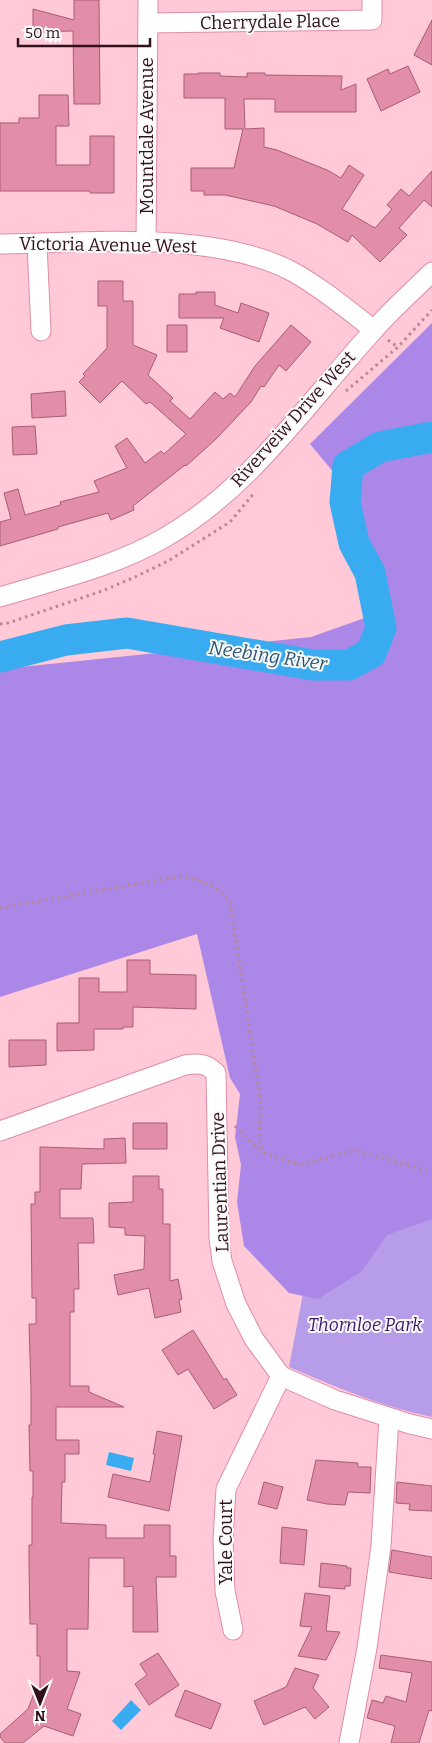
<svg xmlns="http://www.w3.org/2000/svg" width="432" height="1743" font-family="Bitter,serif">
<rect width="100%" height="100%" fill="#ffc9d8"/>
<path fill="#b79ce9" d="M432,1217V1417C382,1407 336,1387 289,1367L305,1283L370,1224Z"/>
<path fill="#ab88e8" d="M432,323V1219L387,1235L361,1272L318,1299L289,1293L244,1246L237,1202L241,1165L235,1137L240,1094L230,1078L197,934L0,997V672L11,668L311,637L376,614L377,572L361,544L360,504L310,444Z"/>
<path fill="#39acf1" d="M109,1452L134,1458L131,1471L106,1465Z
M131,1700L141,1710L121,1730L112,1721Z"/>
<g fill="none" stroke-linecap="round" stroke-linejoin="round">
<path stroke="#39acf1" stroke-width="31" d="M0,657L66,640L127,633L313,665H349L371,653L381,628L370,573L354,543L345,502L348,466L380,447L432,437"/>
</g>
<path fill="#e28ea8" stroke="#aa5b76" d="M74,0H99L100,104H74L73,31L33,32V9L74,20Z
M432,20V65L414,55Z
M408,66L420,92L381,111L367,79L388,69L390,74Z
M198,73H220V76L247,77V73H265V75L342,76L341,90L356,84V112H275V99H244L245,129L264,128V147L277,150L327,170L341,178L349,165L364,175L342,209L375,228L392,209L387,205L401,189L409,196L432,171V207L424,200L399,228L407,235L380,262L352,235L348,242L317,224L274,206L225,195H204V191H191V168H234L243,129H225V98H184V74H198Z
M39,95H68L69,126H56V165H90V136H114V193H90V191H0V123H19V118H39Z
M98,281H123V301H133V345L157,355L148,375L173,398L170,401L190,419L215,392L223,399L230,393L235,397L255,366L291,325L311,342L286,371L279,365L264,387L261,386L251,402L216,439L186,466L185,465L133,506L134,510L111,520L108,513L58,527V529L0,546V522L11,519L4,493L18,489L25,515L61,505L60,502L99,492L94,481L127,468L115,446L127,438L145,463L161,451L164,454L186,434L150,402L146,404L122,381L100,403L79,382L85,376L83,374L107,348V306H98Z
M196,292H215V305L238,313L241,303L269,313L259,342L220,328L224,318H179V294H196Z
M167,325H187V352H167Z
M65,391L66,416L32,418L31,394Z
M35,426L37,454L13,455L12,427Z
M127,960H150V974L196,975V1009L133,1007V1027H123V1029H94V1050L57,1051V1023H79V978H99V992H127Z
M9,1040H46V1065L9,1067Z
M133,1123H167V1149H133Z
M125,1138L126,1163L82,1164L81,1189H60V1218H93L94,1243H78L79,1289H74V1312H70V1386H89V1392L124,1407H56V1440H79V1454H65V1482H62L61,1523L106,1525V1538H144V1525H170V1556H176V1577H156L158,1632H133V1586L124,1587V1558H89L88,1629H67V1671L80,1672L67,1709L81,1714L73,1736L44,1726L23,1743H5L0,1737V1734L28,1709L35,1691L40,1694V1656H37V1624H30L29,1562V1545H32V1497H33V1471H30L29,1425H31V1389L29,1324H36V1298H32L31,1204H35V1192H40V1147L104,1149V1139Z
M133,1176H159V1189H163V1224H170V1281L178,1279L182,1299L179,1300L181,1312L155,1318L149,1288L118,1295L114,1275L144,1269L145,1236L125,1235V1228L109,1227V1203L133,1202Z
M193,1330L224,1380L226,1378L237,1395L214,1409L188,1369L178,1375L162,1350Z
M157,1431L182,1436L169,1511L108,1497L113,1474L150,1482L155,1454H153Z
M316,1460L358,1463V1467H371L370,1493L348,1492L345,1505L327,1504L307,1500Z
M264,1482L283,1487L277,1509L258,1504Z
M397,1482L432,1486V1511L409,1510L410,1504L396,1503Z
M282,1527L307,1530L304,1565L280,1563Z
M392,1550L432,1557V1579L389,1572Z
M321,1563L347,1566V1568H351L350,1586H345V1589L319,1587Z
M305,1593L330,1596L326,1631L340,1632L326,1660L298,1656L312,1627L300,1626Z
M158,1653L179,1685L149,1705L135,1684L147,1675L140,1664Z
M381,1655L432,1662V1711L429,1710L419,1743H391L395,1726L367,1718L372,1700L383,1703L386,1696L406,1702L412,1673L379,1668Z
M295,1668L319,1675L313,1688L329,1707L315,1719L305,1707L264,1725L254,1701L286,1687Z
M185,1690L221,1704L211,1729L175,1716Z"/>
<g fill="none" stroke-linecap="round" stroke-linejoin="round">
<defs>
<path id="minor" d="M148,23L372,20V0
M146,242L148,0
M0,244C87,243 215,230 293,272C322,288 348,310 374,330
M37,244L41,331
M0,597C55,580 114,567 164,538C250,489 307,403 373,331C391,310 412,292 432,272
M0,1131L185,1065C199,1063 206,1063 216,1073L219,1238L222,1261L236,1304L254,1339L281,1376L335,1400L410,1424L432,1429
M233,1630L225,1591L223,1540L226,1489L281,1376
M349,1743L367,1648L381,1546L389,1418"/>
</defs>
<use href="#minor" stroke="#e08ca7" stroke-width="21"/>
<path stroke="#b68895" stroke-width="3" stroke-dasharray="2.5 4" stroke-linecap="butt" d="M388,340L398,347
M346,391L398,347L432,310
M0,624L8,623L102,591L135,577L168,561L230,522L255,492
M0,908L182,876C201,881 218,885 230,902L261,1104L259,1136L264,1153L300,1165L355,1150L432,1172
M235,1126L263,1153"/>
<use href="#minor" stroke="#fff" stroke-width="19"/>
</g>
<g text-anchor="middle" stroke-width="4" stroke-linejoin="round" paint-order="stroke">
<g font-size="18" fill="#31111c" stroke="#fafafa">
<text transform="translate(270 22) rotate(-1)" y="6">Cherrydale Place</text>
<text transform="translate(147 136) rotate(-90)" y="6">Mountdale Avenue</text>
<text transform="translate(108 245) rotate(1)" y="6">Victoria Avenue West</text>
<text transform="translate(293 419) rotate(-48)" y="6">Riverveiw Drive West</text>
<text transform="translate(220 1182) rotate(-92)" y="6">Laurentian Drive</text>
<text transform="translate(226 1542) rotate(-90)" y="6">Yale Court</text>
</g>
<g font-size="18" font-style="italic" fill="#3d156a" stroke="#fafafa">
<text x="365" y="1331">Thornloe Park</text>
</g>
<g font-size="19" font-style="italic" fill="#2a5673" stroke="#fafafa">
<text transform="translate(268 655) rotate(8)" y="7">Neebing River</text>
</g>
</g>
<g transform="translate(40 1703) rotate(180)" stroke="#fafafa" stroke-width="4" paint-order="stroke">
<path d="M0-4L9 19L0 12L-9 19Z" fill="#31111c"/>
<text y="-8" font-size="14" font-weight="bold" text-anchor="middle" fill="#31111c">N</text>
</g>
<path d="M18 38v8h132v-8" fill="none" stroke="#31111c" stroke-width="2.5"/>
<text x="25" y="38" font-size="15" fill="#31111c" stroke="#fafafa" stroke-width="4" paint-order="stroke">50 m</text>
</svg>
